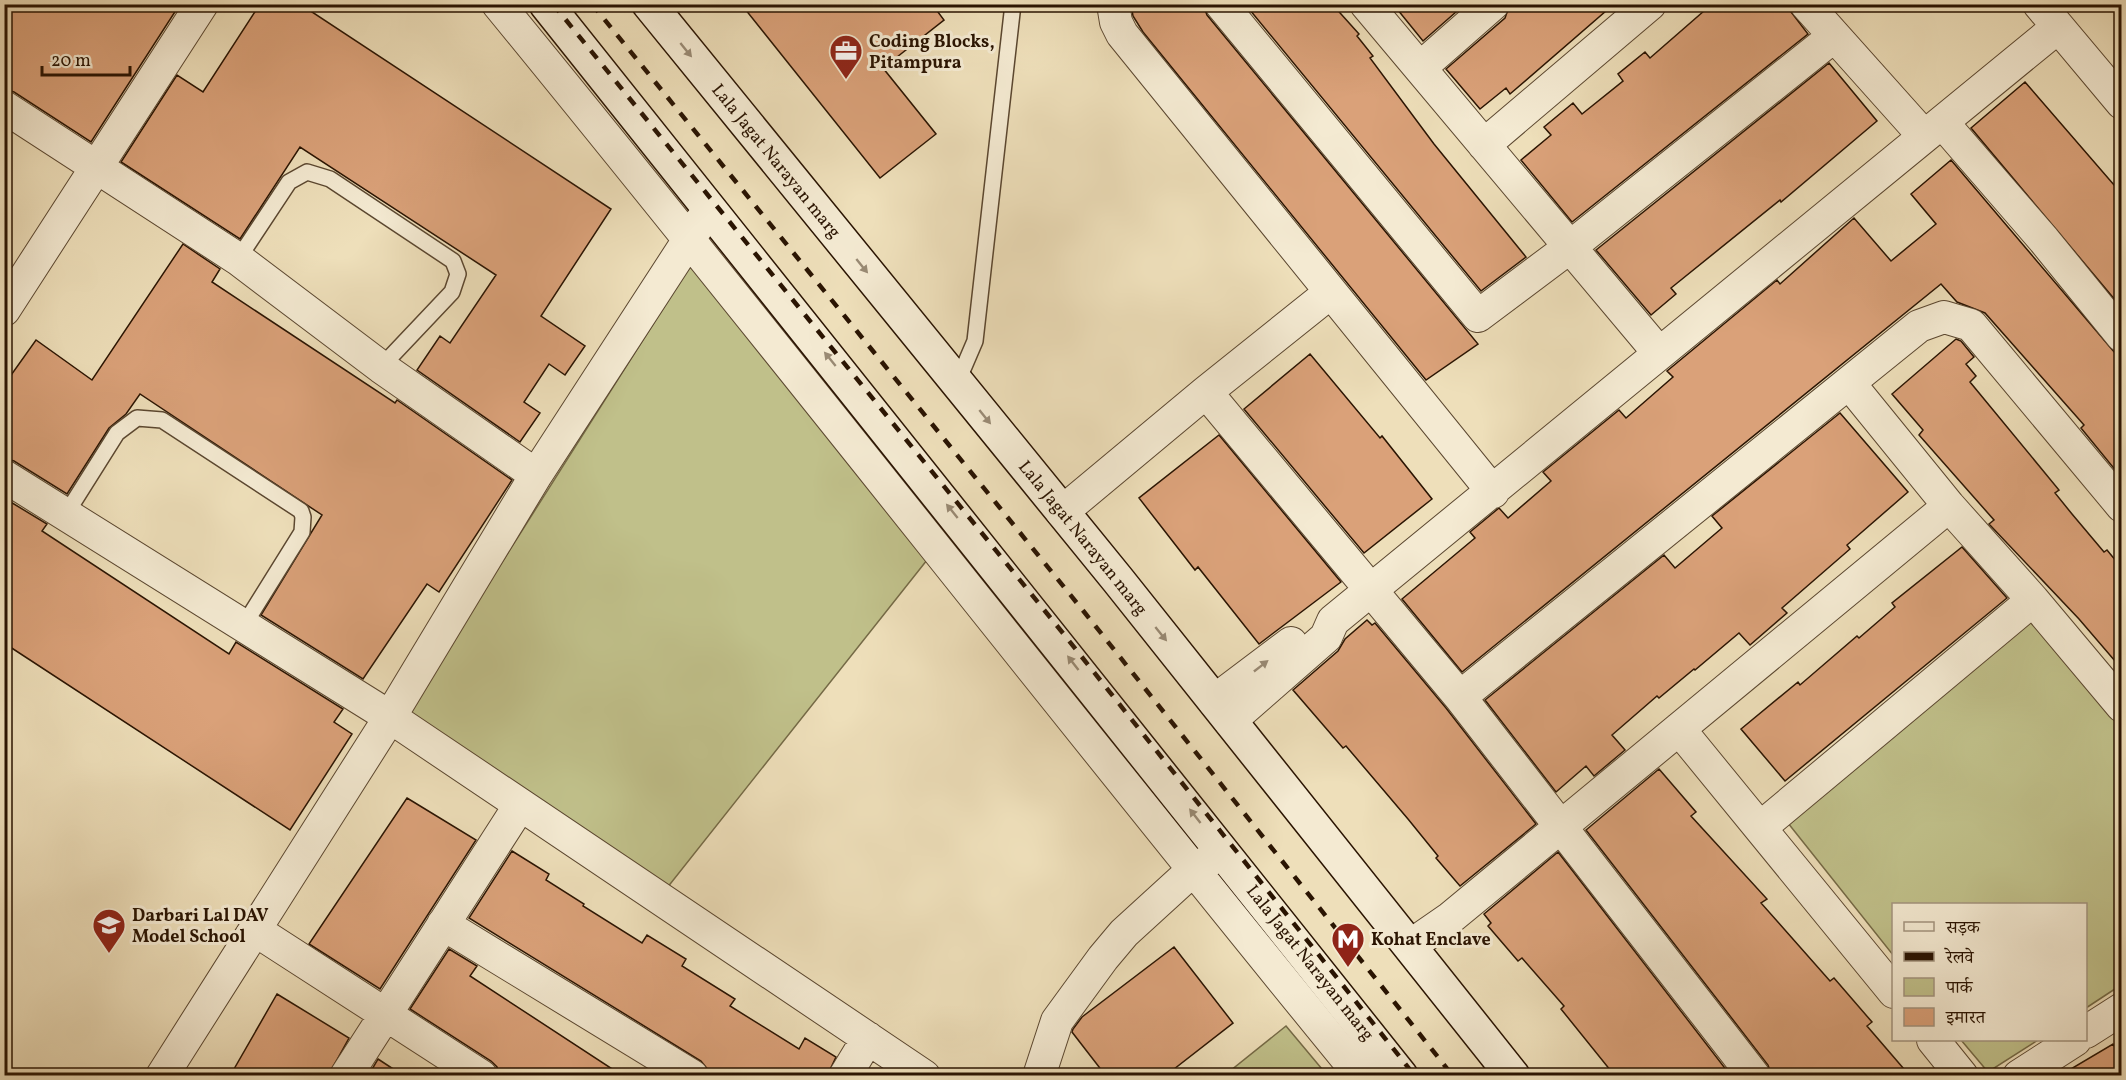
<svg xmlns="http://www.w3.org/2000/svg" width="2126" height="1080" font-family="Vollkorn,'Noto Serif Devanagari',serif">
<rect width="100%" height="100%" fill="#eedfba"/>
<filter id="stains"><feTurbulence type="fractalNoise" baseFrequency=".00333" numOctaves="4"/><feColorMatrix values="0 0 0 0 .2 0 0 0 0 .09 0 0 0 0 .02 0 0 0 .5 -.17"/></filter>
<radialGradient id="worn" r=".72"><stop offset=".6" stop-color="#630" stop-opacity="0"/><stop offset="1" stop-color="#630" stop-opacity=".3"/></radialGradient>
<path fill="#c0c08a" stroke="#756a46" stroke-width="1.5" d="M693,261L931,555L667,888L407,712Z
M2027,594L2121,706V985L2086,1008V904H1894L1893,955L1772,803Z
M1286,1026L1327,1075H1225Z
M1961,1040H2038L1988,1072Z"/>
<path fill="#daa179" stroke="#2a1402" stroke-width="1.5" d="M4,4H180L91,142L14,92L4,89Z
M260,4H300L611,209L541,316L585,346L565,375L549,364L524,402L540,413L520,442L417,370L440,336L450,343L496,275L300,147L240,239L121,162L177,75L203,92Z
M741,4H932L944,20L883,68L936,134L880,178Z
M1131,4H1203L1207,15L1478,344L1426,380L1143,32L1133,16Z
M1245,4H1332L1359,34L1357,36L1373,56L1370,58L1434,144L1526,257L1481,291Z
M1393,4H1465L1423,41Z
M1510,4H1614L1510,94L1506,88L1480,109L1446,69L1505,18Z
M1712,4H1785L1808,34L1572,222L1521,160L1551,135L1544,127L1573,103L1582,114L1623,81L1618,74L1645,52L1650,58Z
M1829,63L1877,121L1781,202L1780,200L1671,288L1676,294L1651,315L1596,250Z
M2025,82L2121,193V307L1971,128Z
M1951,160L2121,360V477L2081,428L2084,425L1985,313L1957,302L1941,284L1462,672L1402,599L1475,538L1470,532L1499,508L1508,518L1551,481L1543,472L1619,410L1626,418L1673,377L1667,371L1777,280L1780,284L1854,218L1891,261L1936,224L1911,194Z
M183,244L220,269L212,282L395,403L397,400L512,480L439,592L427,584L363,679L261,615L322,515L140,394L126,414L109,428L67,494L14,461L4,458V385L36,340L92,380Z
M1956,339L1961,341L1974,357L1966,364L1976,376L1970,382L2059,490L2055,493L2072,514L2104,552L2107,550L2121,567V668L2079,619L1989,524L1994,520L1919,435L1923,430L1892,394Z
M1310,354L1380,438L1382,436L1432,499L1364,553L1244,409Z
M1840,413L1908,492L1847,545L1850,549L1782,608L1787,613L1750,645L1739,633L1695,670L1694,669L1659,698L1657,696L1612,735L1625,750L1594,776L1586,766L1556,792L1485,700L1664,555L1675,568L1722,528L1712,516Z
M1219,435L1341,582L1259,644L1198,567L1195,570L1139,498Z
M4,498L47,524L42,531L229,654L236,642L343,709L334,722L352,734L290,830L4,643Z
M1962,547L2007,598L1785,781L1741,729L1798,682L1800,685L1857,636L1859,638L1895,607L1892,603Z
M1367,620L1372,625L1375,623L1446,708L1536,824L1460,886L1436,858L1438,856L1408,819L1346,746L1343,748L1293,690L1338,651L1345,639Z
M1659,769L1696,812L1691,816L1767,899L1761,903L1830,981L1834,978L1872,1022L1867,1026L1910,1076H1772L1768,1065L1586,830Z
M407,798L476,840L380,989L309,944Z
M512,851L549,874L546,880L584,904L583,906L642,943L647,935L686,959L682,966L735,999L730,1006L799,1049L805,1038L836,1057L827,1076H713L701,1061L469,918Z
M1558,852L1731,1076H1615L1561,1009L1564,1006L1522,958L1518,961L1488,926L1491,923L1484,914Z
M1174,947L1233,1023L1165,1076H1106L1072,1032L1073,1029L1082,1017Z
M449,949L477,966L470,976L623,1076H499L497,1067L491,1061L410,1009Z
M277,994L349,1038L328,1076H230Z
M2113,1044L2121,1058V1076H2059Z
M378,1059L404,1076H368Z"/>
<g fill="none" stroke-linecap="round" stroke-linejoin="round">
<defs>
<path id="lane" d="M238,259L289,182L307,172L330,179L453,261L458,274L452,292L381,367
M957,383L975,341L1013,4
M66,514L117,433L137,418L162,420L301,511L303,517L302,532L244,625"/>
<path id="street" d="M498,4C789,359 1070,721 1361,1076
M1113,4L1116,22L1122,34L1493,492
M1221,4L1478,316L1570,247L1833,37
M1366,4L1659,353
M1806,4L1924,136
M2039,4L2122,103
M1420,68L1493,4
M4,107L238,259L381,367L536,475
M1942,122L2044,240L2122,336
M1484,145L1650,4
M4,310L202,4
M1849,383L1949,506L2033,600
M1206,392L1460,697L1754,1076
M4,476L390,717L924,1076
M1062,512L1206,392L1331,292
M1460,697L1919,326L1944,317L1971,325L2122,506
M1214,701L1291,643
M1230,721L1326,637L1333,621L2058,27
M1679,729L1894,992
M1760,828L2033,600L2122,706
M443,924L692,1076
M255,930L481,1076
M1410,946L1449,919L1949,506
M2086,1032L2122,1009
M1933,1040L1962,1076
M162,1076L390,717L536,475L701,221
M346,1076L520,805
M845,1076L868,1038
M1039,1076L1057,1021L1103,958L1124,933L1193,870L1210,860
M2019,1076L2075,1040"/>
<g id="secondary">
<path id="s1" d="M546,4L1401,1076"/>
<path id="s2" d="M649,4L1118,580L1513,1076"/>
</g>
</defs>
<use href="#lane" stroke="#5b4730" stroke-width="18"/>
<use href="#street" stroke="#5b4730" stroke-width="34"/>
<use href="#secondary" stroke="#2a1402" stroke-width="36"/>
<use href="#lane" stroke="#f4ead2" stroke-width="15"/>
<use href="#street" stroke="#f4ead2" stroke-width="32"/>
<use href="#secondary" stroke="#f4ead2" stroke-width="33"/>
<path stroke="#2a1402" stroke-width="4.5" stroke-dasharray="10 10" stroke-linecap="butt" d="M553,4L1062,632L1415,1076
M592,4L1085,613L1453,1076"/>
</g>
<defs><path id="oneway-solid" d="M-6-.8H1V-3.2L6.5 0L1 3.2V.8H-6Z" transform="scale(1.5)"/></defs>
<g fill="#998a74">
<use href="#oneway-solid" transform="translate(686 50) rotate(51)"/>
<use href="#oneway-solid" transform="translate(862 266) rotate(51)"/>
<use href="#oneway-solid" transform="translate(830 359) rotate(-129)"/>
<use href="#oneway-solid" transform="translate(985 417) rotate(51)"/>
<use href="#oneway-solid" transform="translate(952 511) rotate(-129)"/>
<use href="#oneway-solid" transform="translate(1161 634) rotate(51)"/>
<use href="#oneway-solid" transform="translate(1073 663) rotate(-128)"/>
<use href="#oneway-solid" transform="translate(1261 666) rotate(-38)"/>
<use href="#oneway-solid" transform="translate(1195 816) rotate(-128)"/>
</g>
<defs>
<symbol id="office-pin" viewBox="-11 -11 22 30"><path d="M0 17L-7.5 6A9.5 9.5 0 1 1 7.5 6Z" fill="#8f2418" stroke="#f4ead2"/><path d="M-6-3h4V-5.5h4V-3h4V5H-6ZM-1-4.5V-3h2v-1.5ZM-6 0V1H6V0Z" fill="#fff"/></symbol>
<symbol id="school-pin" viewBox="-11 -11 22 30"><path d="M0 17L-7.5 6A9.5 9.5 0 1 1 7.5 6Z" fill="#8f2418" stroke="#f4ead2"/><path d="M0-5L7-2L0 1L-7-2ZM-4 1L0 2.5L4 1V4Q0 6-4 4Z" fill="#fff"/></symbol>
<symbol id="metro-pin" viewBox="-11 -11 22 30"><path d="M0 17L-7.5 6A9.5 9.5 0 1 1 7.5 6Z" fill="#8f2418" stroke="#f4ead2"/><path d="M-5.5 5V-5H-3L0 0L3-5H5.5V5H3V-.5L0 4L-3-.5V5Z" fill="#fff"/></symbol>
</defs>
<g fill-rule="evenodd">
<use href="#office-pin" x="827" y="32" width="38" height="52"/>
<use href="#school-pin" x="90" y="906" width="38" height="52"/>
<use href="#metro-pin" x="1329" y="920" width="38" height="52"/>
</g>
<g text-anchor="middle" stroke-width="6" stroke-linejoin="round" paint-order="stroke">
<g font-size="18" font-weight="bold" fill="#2a1402" stroke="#f4ead2" text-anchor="start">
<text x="869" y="47">Coding Blocks,<tspan x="869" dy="21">Pitampura</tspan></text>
<text x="132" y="921">Darbari Lal DAV<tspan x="132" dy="21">Model School</tspan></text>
<text x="1371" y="945">Kohat Enclave</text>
</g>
<g font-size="18" fill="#2a1402" stroke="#f4ead2">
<text dy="6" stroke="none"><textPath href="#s2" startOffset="202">Lala Jagat Narayan marg</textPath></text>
<text dy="6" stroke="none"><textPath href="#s2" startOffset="688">Lala Jagat Narayan marg</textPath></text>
<text dy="6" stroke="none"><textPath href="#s1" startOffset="1226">Lala Jagat Narayan marg</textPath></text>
</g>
</g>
<rect width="2126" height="1080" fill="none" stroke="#eedfba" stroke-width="24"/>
<rect x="6" y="6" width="2114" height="1068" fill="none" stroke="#2a1402" stroke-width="3"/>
<rect x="12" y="12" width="2102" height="1056" fill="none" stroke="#2a1402" stroke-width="1.5"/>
<rect x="1892" y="903" width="195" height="138" fill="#f4ead2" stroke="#a3947f" stroke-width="1.5"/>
<rect x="1904" y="922" width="30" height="9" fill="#f4ead2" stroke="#a3947f" stroke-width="1.5"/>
<text x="1946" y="933" font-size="18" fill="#2a1402">सड़क</text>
<rect x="1904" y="952" width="30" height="9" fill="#2a1402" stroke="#a3947f" stroke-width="1.5"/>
<text x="1946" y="963" font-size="18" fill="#2a1402">रेलवे</text>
<rect x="1904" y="978" width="30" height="18" fill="#c0c08a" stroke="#a3947f" stroke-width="1.5"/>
<text x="1946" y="993" font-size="18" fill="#2a1402">पार्क</text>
<rect x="1904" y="1008" width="30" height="18" fill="#daa179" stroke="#a3947f" stroke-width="1.5"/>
<text x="1946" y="1023" font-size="18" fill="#2a1402">इमारत</text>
<path d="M42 66v9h88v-9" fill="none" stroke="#2a1402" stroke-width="3"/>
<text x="51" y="66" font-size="18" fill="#2a1402" stroke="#f4ead2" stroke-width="4.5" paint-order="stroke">20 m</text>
<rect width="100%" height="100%" filter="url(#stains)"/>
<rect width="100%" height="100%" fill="url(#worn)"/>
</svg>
